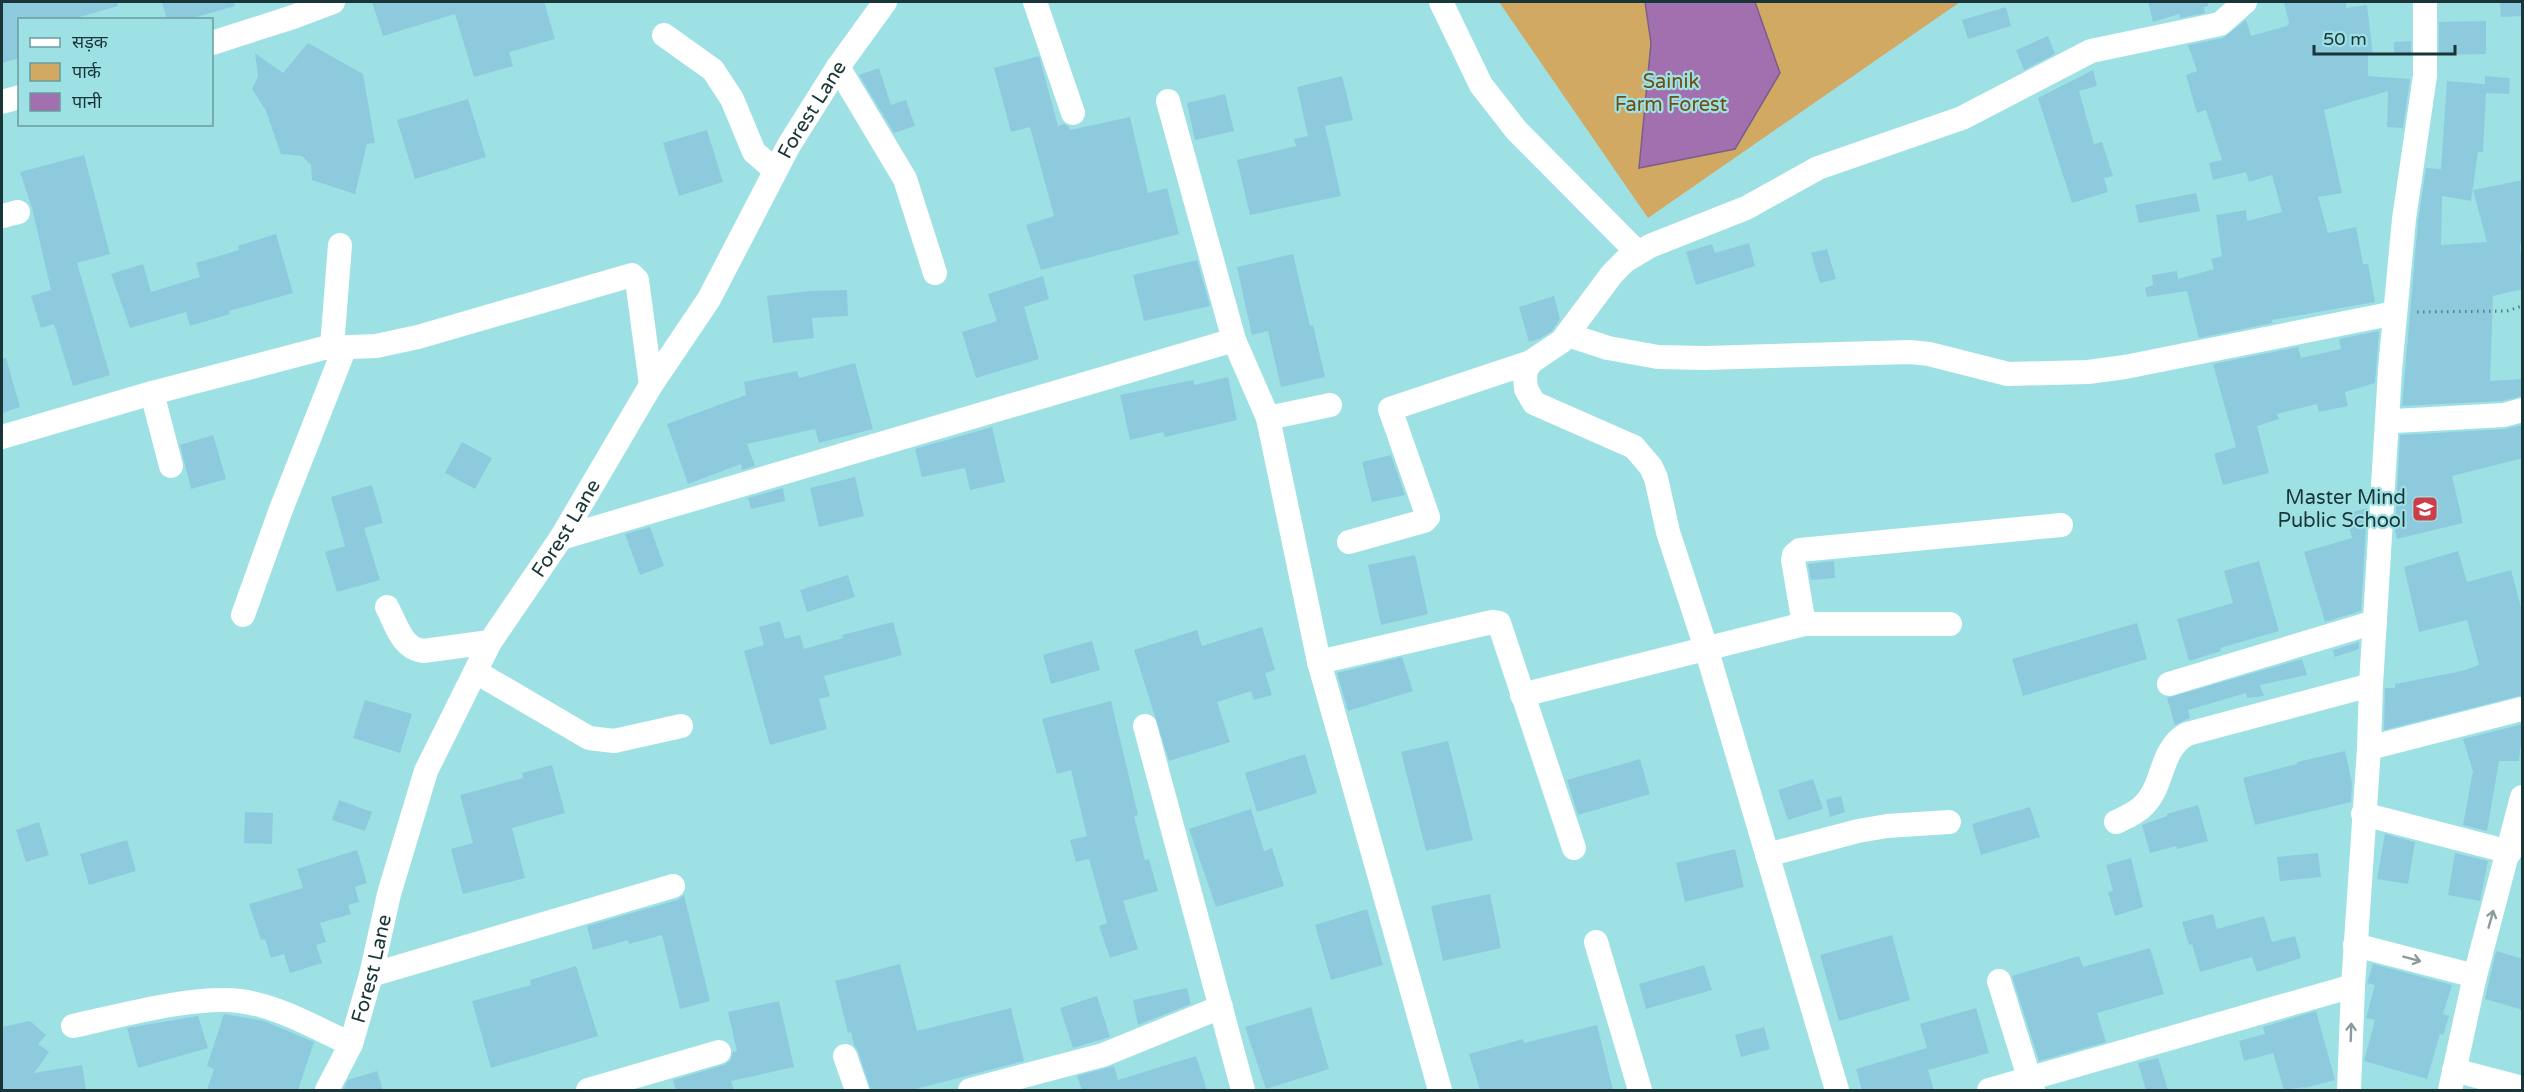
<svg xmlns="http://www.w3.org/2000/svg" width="2524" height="1092" font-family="'Varela Round','Noto Sans Devanagari',sans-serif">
<rect width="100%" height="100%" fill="#9ee1e4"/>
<path fill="#d2a962" d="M1499,2H1960L1648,218Z"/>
<path fill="#a370af" stroke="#7a5e8b" stroke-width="1.5" d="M1645,2H1755L1780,73L1735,149L1639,168L1651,43Z"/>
<path fill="#8ecade" d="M2,2H117L118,6L69,20H20V58L2,63Z
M162,2H234L235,6L186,20H167Z
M372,2H544L555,39L509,52L513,66L474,77L455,14L383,36Z
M2148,2H2208V6L2204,7L2205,13L2180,18L2179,14L2153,22Z
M2284,2H2346V8L2367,5L2373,55H2368V76L2410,79L2403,128L2387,127L2388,91L2324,110L2342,193L2318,197L2328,233L2356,227L2363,264H2368L2375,302L2272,320V323L2199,338L2187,291L2147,297L2145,288L2153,285L2152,275L2177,271L2178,279L2214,269L2211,259L2222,256L2216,215L2246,210L2247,221L2282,212L2272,175L2249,182L2246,172L2213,180L2209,163L2222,160L2206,110L2197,113L2186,75L2197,71L2188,45L2223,38L2246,20L2251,36L2287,26L2289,23Z
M2500,2H2523V16L2501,17Z
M2006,7L2011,26L1968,39L1962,20Z
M2486,21V54L2439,55V22Z
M2048,36L2055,54L2024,70L2016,50Z
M2411,41V55H2394V42Z
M308,43L363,74L375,143L367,144L355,194L312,180L311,165L302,156L281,154L266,111L252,89L258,76L255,53L283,73Z
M1039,56L1058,126L1064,124L1069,127L1070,130L1130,117L1148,193L1167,188L1179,234L1041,270L1026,225L1054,216L1030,127L1011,132L994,68Z
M879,68L891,105L906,100L915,126L894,133L859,75Z
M2093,70L2097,86L2079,91L2094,144L2102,142L2113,176L2104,178L2108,192L2072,203L2038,98Z
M1342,76L1353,120L1325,126L1341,196L1250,215L1237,160L1296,146L1294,139L1308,136L1297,87Z
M2485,76L2510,78L2509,94L2486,93L2483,152H2478L2471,201L2442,196L2441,245L2487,242L2473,190L2523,180V243L2520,244L2523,289L2493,296L2490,381L2523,379V396L2502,401L2402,406L2418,221L2426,168L2441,169L2447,81L2485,84Z
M1225,94L1234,131L1195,140L1187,103Z
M468,99L486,157L415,179L397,120Z
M707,130L723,182L679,196L663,143Z
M84,155L110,254L77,263L110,375L73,386L54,324L41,328L31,296L51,290L32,208L20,172Z
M2196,193L2200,211L2139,223L2135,205Z
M276,234L293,293L229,311L230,314L190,326L186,312L130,328L111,274L143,264L151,292L200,277L196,263L239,250L238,246Z
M1749,243L1755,266L1696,285L1686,252L1712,244L1715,253Z
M1827,249L1836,279L1820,283L1811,253Z
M1293,254L1310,326L1313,325L1325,377L1281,387L1268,331L1252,335L1237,267Z
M1197,260L1210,306L1144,321L1133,275Z
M1043,276L1049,299L1024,307L1039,359L976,378L962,332L997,321L988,294Z
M847,290L848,316L812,318L814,338L773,343L767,296L809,291Z
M1554,296L1560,319L1552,331L1541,338L1529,342L1519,307Z
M2379,331L2375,383L2345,392L2348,406L2319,412L2317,404L2277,414L2279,419L2257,426L2269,473L2223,485L2214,454L2236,447L2213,364L2298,347L2301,358L2341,349L2339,339Z
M6,358L20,407L2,413V359Z
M855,363L873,429L819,443L815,429L747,444L755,466L742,470L741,464L688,484L667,424L746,395L744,382L797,371L799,378Z
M1228,377L1237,420L1165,437L1163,432L1130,440L1120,395L1193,380L1194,385Z
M2523,425V458L2452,476L2463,523L2397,539L2395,529L2400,435L2505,429Z
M992,427L1005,482L970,490L965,468L922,477L915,449Z
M213,435L226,479L191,489L180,445Z
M462,442L492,458L475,489L445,473Z
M1391,455L1405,495L1372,502L1362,462Z
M855,477L864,516L819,527L810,488Z
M372,485L383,523L364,528L380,580L337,592L325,552L345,546L331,497Z
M783,488L785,501L751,509L748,498Z
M2367,508L2361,611L2325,622L2304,552L2352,538L2345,514Z
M650,527L664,566L640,575L625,534Z
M2458,551L2467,582L2511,570L2523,615V695L2384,730L2385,688H2395V684L2462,671L2479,665L2467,620L2419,632L2404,567Z
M1415,555L1428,614L1381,625L1368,565Z
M1834,561L1835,578L1811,580L1808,564Z
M2259,561L2279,631L2220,648L2221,651L2189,661L2177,619L2233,603L2224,571Z
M848,575L855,597L807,612L800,590Z
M780,621L785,639L800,635L804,649L843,638L842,635L893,622L902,655L824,676L830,696L819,699L827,729L770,745L744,651L764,645L759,627Z
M2137,623L2147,659L2023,696L2012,659Z
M1262,627L1275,670L1265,673L1272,695L1254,700L1251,691L1217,702L1230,742L1169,761L1134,650L1197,630L1202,646Z
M1092,641L1100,670L1051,684L1043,655Z
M2359,642V649L2335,657L2333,650Z
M1402,657L1413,691L1348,711L1337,673Z
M2302,659L2307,675L2260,685L2264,696L2247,698L2246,693L2188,710L2190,718L2175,725L2167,698Z
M365,700L412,714L400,753L353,738Z
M1111,701L1138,815L1134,816L1145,860L1149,859L1158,891L1123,901L1138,949L1110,958L1099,926L1107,923L1089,859L1076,862L1070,840L1087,836L1071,770L1057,774L1042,719Z
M2523,724L2519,761H2499L2487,831L2463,825L2473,771L2463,739Z
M1448,741L1473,840L1426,851L1401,752Z
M2345,751L2352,783L2351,802L2255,825L2243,778L2297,764V762Z
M1305,754L1317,793L1257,812L1245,773Z
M1640,759L1650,794L1578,815L1567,780Z
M552,765L565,813L512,828L525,878L463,894L451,849L473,843L460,795L523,778L522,773Z
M1813,779L1823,809L1788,820L1778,790Z
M1841,796L1845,812L1830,817L1826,800Z
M339,800L372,812L365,831L332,820Z
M2198,805L2208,841L2177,849L2176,846L2150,853L2142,825L2167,816V814Z
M2030,807L2040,837L1981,855L1972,824Z
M1251,809L1264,851L1272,848L1284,886L1216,907L1189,829Z
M245,812L273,813L272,844L244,843Z
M39,822L49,855L26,862L16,830Z
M2385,834L2415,842L2408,884L2377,879Z
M127,840L136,871L89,885L80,854Z
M1735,849L1744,887L1685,902L1676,863Z
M357,850L367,883L355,887L359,902L348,905L351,914L320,923L326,942L316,945L322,963L290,973L284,954L271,958L265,939L261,940L249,904L303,888L297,869Z
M2318,853L2321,877L2280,881L2277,857Z
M2455,853L2488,861L2480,901L2448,895Z
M2131,858L2143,907L2115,916L2108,892L2113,891L2106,865Z
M1490,894L1501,948L1443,961L1431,906Z
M684,895L710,1001L680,1009L662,935L629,944L628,940L593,950L587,926L677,900Z
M1367,909L1383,965L1331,980L1315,925Z
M2213,914L2217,929L2264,916L2272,942L2295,936L2301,958L2257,972L2252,957L2200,972L2192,944L2189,945L2182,922Z
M1892,935L1910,1000L1839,1021L1820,955Z
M2150,948L2164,994L2097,1013L2106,1042L2039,1061L2012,976L2079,956L2083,967Z
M2496,951L2523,959V1010L2485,999Z
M900,964L917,1031L1011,1008L1024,1061L912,1090H871L858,1051L854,1045L851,1032L848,1033L835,981Z
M2373,964L2452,985L2443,1014L2449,1016L2443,1035L2440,1034L2427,1079L2364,1061L2375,1020L2366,1018L2375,985L2367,983Z
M1704,965L1712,990L1646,1009L1639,984Z
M576,966L598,1036L491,1068L472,1001L531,985L530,980Z
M1187,988L1191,1004L1138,1025L1133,1000Z
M1097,996L1110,1037L1073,1048L1060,1008Z
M779,1001L794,1067L731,1081L734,1090H676L673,1080L724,1065L730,1061L733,1052L737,1051L728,1012Z
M1311,1007L1329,1069L1266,1089L1245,1027Z
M1976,1008L1989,1053L1928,1070L1934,1090H1862L1856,1069L1927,1048L1920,1024Z
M2316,1011L2335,1080L2305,1088L2304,1087L2284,1090L2273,1053L2244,1061L2239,1041L2265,1034L2263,1027Z
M224,1014L264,1021L314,1042L298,1090H207L214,1069L207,1066Z
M198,1016L208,1048L138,1068L127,1028Z
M30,1021L46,1035L38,1044L49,1052L34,1073L82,1065L86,1090H2V1027Z
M1597,1025L1613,1090H1480L1469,1054L1523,1039L1524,1043Z
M1764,1027L1770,1049L1741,1057L1735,1035Z
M1196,1056L1207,1090H1082L1077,1076L1114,1066L1118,1080Z
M2158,1058L2168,1090H2146L2138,1063Z
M377,1071L383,1090H343L348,1080Z"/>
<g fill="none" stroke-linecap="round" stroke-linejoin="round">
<path stroke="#568385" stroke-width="3" stroke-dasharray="1.5 4.5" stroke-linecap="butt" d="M2417,312L2507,311L2522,306"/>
<g stroke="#fff" stroke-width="24">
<path d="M1035,2L1073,113"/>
<path d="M1441,2L1481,85L1517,131L1638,253"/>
<path d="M664,35L713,70L732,99L754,152L775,170"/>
<path d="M212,43L293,17L333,2"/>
<path d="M838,67L905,179L935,273"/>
<path d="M1168,101L1234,340L1268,418L1330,405"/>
<path d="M2,102L20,97"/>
<path d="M2,216L18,212"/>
<path d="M1568,335L1608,348L1658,357L1705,358L1910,352L1929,354L2008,374L2088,372L2125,367L2395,313"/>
<path d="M332,347L340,245"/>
<path d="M152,393L171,466"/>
<path d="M1268,418L1319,662L1440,1090"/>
<path d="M2395,421L2504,415L2522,410"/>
<path d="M2,437L152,393L324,348L376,346L418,337L632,275L637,280L651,385"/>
<path d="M561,538L1234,340"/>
<path d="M1349,542L1424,521L1428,517L1390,409L1531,362"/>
<path d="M387,607C396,624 402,649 423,651L490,642"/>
<path d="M243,615L280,512L345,347"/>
<path d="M1804,624L1793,560L1794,555L1800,550L2061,525"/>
<path d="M1319,662L1492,622L1499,623L1574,848"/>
<path d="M476,672L589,738L614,741L681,726"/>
<path d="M2169,684L2375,622"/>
<path d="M1522,695L1804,624H1950"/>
<path d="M1145,726L1243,1090"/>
<path d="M2369,748L2522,709"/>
<path d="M2363,814L2510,852"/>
<path d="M2116,822C2126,817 2137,813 2144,805C2165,784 2159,750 2187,734L2371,685"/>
<path d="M1767,855L1858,831L1887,826L1949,822"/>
<path d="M1596,942L1640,1090"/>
<path d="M2355,945L2475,976"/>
<path d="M371,975L673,886"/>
<path d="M1999,981L2033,1090"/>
<path d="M73,1026C119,1016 194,995 240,1001C279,1006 315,1028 351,1044"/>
<path d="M845,1056L857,1090"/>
<path d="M2454,1070L2522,1088"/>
<path id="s1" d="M327,1090L351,1044L371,975L389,894L426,771L490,642L561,538L651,385L709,299L789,145L838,67L885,2"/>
<path d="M588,1090L719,1052"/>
<path d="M970,1090L1103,1055L1221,1007"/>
<path d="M1837,1090L1706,648L1668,532L1656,478L1651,467L1634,447L1534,403L1526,389L1525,378L1526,370L1531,362L1562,341L1612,274L1625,261L1650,246L1746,208L1818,168L1962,118L2091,51L2220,24L2245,2"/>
<path d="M1989,1090L2353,986"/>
<path d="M2349,1090L2353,986L2369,748L2371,685L2390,370L2404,219L2425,76V2"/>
<path d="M2450,1090L2475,976L2522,797"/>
</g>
</g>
<defs><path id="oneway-shaft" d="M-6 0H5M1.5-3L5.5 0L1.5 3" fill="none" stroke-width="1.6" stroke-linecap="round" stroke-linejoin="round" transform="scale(1.5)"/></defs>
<g stroke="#8c9a9b">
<use href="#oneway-shaft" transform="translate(2491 919) rotate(-74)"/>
<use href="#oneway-shaft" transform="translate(2412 959) rotate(15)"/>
<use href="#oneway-shaft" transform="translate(2351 1032) rotate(-88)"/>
</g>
<defs>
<symbol id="school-square" viewBox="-11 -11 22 22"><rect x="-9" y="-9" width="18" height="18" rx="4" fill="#cc3c49" stroke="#9ee1e4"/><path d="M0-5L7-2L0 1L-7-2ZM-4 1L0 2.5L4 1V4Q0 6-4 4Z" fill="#fff"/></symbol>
</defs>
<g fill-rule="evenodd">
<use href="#school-square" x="2410" y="494" width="30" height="30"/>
</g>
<g text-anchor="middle" stroke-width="4.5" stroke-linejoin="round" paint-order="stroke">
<g font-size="20" fill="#6d4e13" stroke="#9ee1e4">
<text x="1671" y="88">Sainik<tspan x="1671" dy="23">Farm Forest</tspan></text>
</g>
<g font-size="20" fill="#1a3537" stroke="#9ee1e4">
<text dy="7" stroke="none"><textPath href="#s1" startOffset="1102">Forest Lane</textPath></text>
<text dy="7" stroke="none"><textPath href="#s1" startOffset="616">Forest Lane</textPath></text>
<text dy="7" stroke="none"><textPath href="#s1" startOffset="130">Forest Lane</textPath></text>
</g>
<g font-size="20" fill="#1a3537" stroke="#9ee1e4" text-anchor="end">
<text x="2406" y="504">Master Mind<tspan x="2406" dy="23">Public School</tspan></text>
</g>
</g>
<rect width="2524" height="1092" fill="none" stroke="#1a3537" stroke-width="6"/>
<rect x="18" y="18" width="195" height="108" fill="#9ee1e4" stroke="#699c9f" stroke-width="1.5"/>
<rect x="30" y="38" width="30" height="9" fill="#ffffff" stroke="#699c9f" stroke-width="1.5"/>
<text x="72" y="48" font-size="18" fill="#1a3537">सड़क</text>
<rect x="30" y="63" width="30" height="18" fill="#d2a962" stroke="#699c9f" stroke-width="1.5"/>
<text x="72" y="78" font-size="18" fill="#1a3537">पार्क</text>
<rect x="30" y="93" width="30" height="18" fill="#a370af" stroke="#699c9f" stroke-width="1.5"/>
<text x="72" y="108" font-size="18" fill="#1a3537">पानी</text>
<path d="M2314 45v9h141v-9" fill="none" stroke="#1a3537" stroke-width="3"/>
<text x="2323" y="45" font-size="18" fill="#1a3537" stroke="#9ee1e4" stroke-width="4.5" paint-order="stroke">50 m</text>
</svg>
